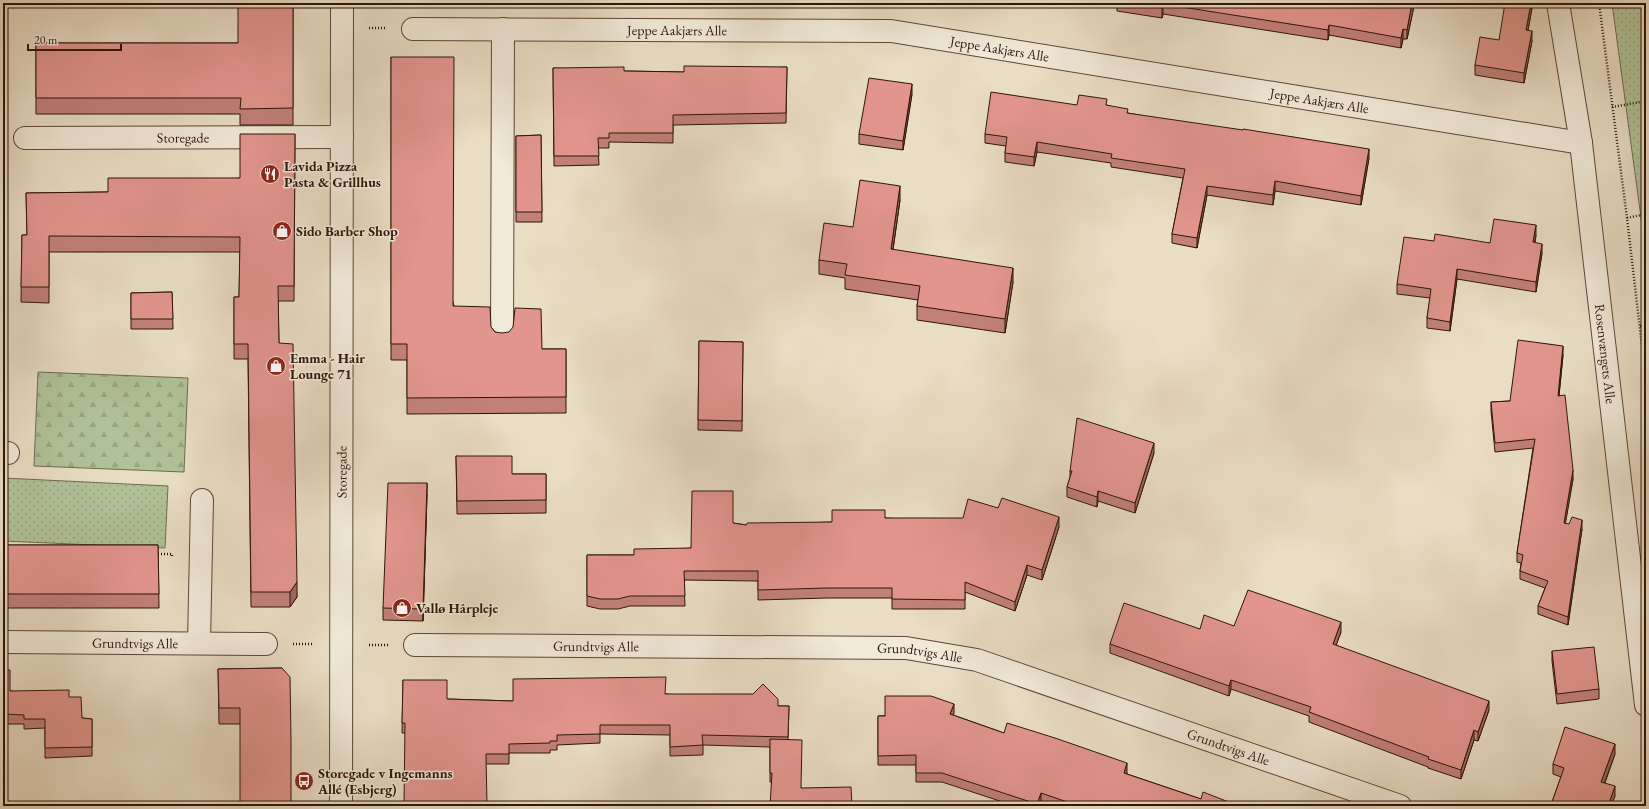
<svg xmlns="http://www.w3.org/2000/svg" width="1649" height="809" font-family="'EB Garamond',serif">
<defs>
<pattern id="grass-dots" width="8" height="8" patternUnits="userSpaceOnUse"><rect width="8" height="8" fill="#b1c298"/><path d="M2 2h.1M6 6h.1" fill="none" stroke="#99a682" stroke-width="1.8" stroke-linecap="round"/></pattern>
<pattern id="forest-firs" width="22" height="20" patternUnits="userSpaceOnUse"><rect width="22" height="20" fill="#b1c298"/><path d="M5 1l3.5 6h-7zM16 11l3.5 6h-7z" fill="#99a682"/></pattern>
</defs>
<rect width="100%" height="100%" fill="#e9ddc5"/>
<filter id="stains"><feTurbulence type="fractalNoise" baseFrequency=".005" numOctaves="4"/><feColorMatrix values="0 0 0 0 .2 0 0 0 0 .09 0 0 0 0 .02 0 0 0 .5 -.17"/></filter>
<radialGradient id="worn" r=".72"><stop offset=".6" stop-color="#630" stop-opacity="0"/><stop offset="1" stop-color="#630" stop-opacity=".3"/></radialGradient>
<path fill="url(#grass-dots)" stroke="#706b51" d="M1612,3H1646V255Z
M3,478L168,486L165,548L3,541Z"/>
<path fill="url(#forest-firs)" stroke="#706b51" d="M38,372L188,378L184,472L34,466Z"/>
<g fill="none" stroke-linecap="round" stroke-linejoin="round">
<defs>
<g id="minor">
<path id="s1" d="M1558,3L1581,143L1646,705"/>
<path id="s2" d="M413,29L891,31L1581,143"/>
<path id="s3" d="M25,138L342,137"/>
<path d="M502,337L503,29"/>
<path d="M3,453H8"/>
<path id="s4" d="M3,642L266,644"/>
<path d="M199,643L202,500"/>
<path id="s5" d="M415,645L906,648L977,660L1400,806"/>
<path id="s6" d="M341,806L342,3"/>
</g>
</defs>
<use href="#minor" stroke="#5e4639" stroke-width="24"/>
<path stroke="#2f140a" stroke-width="2.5" stroke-dasharray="1 2" stroke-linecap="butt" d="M1599,3L1627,218L1646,381
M369,28H386
M1612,107L1646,101
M1627,218L1646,214
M1640,326L1646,325
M155,554H172V556
M293,644H314
M369,645H388"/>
<use href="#minor" stroke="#f1e9d9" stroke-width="22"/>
</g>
<path fill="#c2807a" stroke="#2f140a" d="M293,3V125H240V114H36V43H238Z
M1106,3H1414V6L1407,39H1403L1401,48L1329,35L1328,40L1163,14L1162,18L1117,11V5Z
M1532,3V8L1528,31L1532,41L1524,83L1475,75V65L1499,40Z
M391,57L454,306L491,327L495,332L542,349H566V413L407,414V360H391Z
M787,67L786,123L673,125V143L609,142V148H598L599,165L554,166L553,68L624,71L684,72Z
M912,94L903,150L859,144V134Z
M1107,105L1128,113L1369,158L1361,205L1275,191L1273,205L1207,195L1197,248L1172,243V234L1183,178L1111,167V163L1037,152L1034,166L1005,162V153L1006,146L985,143V134Z
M295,134L294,301H278L279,343L297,597L290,607H251L248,359H234V297H239L240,252H49V303L21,302L22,235H27L26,193L108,192L240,178Z
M541,135L542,222H516V136Z
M900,200L893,250L1013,282L1005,333L917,320V306L918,300L845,289V278L819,274V260Z
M1536,235L1535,243L1542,253L1536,292L1457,279L1450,331L1427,328V318L1430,298L1397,294V284L1434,241L1490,243Z
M172,292L173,329H131V293Z
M699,341L743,342L742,431L698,430Z
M1563,355L1559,396L1573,479L1565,524L1582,529L1568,625L1538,614V606L1545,588L1520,579V571L1521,563L1517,562V553L1533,448L1495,452L1491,411V402L1510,401Z
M1154,453L1135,513L1098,501L1097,507L1067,497V487L1070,477V471Z
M456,456L512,474H546V513L457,514Z
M427,495L423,621L383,620V608Z
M885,518L1059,527L1042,580L1027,575L1015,611L965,592V609H892V598H827L758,600V581L684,580L685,606H630L618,609H600L587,606V555H634L691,548L733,523L746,525L832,522Z
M3,545H158L159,608H3Z
M1234,626L1341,632L1336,645L1489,710L1478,741L1474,740L1461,779L1428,768V767L1309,722V716L1231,689L1229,696L1110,653V644L1200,629Z
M1552,651L1599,689V699L1557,704L1552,661Z
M282,668L240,724H219L218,669Z
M3,670L10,691L69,697L82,718L92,719V756L45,758V728L24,729V724H3Z
M403,680L447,699L513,701L666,694L778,706H789L788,739L801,788L852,806L770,782V747L703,745V755L670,756V735L600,734V743L557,745V750H550V753H509V764H487L404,733H402Z
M954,713L953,715L1004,733L1127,773V774L1201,799L1239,806H1052L1041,802L1040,806H1015L942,782H916V765H878V716Z
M1615,754L1605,783L1615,796L1611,806H1552V802L1561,777L1553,774V764Z"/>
<path fill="#9e6863" stroke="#2f140a" d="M1412,3H1414V6L1407,39V30Z
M1531,3H1532V8L1526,40V30Z
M1163,4V14L1162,18V8Z
M1329,25V35L1328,40V30Z
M1403,29V39L1401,48V38Z
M1532,31V41L1524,83V73Z
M912,84V94L903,150V141Z
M1037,142V152L1034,166V157Z
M1369,149V158L1361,205V196Z
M1275,181V191L1273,205V195Z
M900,186V200L891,263V249Z
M1207,186V195L1197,248V238Z
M1536,225V235L1533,252V242Z
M1542,244V253L1536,292V282Z
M1013,268V282L1005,333V319Z
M1457,269V279L1450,331V322Z
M1563,346V355L1558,405V396Z
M1154,443V453L1135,513V503Z
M1573,470V479L1564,532V523Z
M427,483V495L423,621V609Z
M1098,491V501L1097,507V497Z
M1059,517V527L1042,580V570Z
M1582,520V529L1568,625V617Z
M1027,565V575L1015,611V602Z
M297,582V597L290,607V592Z
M1341,622V632L1333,654V644Z
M1231,680V689L1229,696V686Z
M1489,701V710L1478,741V732Z
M954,704V713L950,724V714Z
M1474,730V740L1461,779V770Z
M1615,744V754L1601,792V782Z
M1127,763V773L1124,783V773Z
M1615,786V796L1611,806H1608Z
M1041,793V802L1040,806H1037V804Z"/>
<path fill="#e2958e" stroke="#2f140a" d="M238,3H293V108L240,109L241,98H36V43H238Z
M1130,3H1412L1407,30L1403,29L1401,38L1329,25L1328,30L1163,4L1162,8Z
M1505,3H1531L1526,30L1532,31L1524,73L1475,65L1480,37L1499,40Z
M391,57H454L453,306L490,307L491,327L495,332L502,333L509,332L513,327L515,308L541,309L542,349H566V397L407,398V344H391Z
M684,66L787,67L786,113L673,115V133H609V138H598L599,156H554L553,68L624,67V71L684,72Z
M869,78L912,84L903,141L859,134Z
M991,92L1077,105L1079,95L1107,99L1106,105L1128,109L1127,113L1243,130V129L1369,149L1361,196L1275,181L1273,195L1207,186L1197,238L1172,234L1185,169L1111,158L1112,154L1037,142L1034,157L1005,153L1007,137L985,134Z
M240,134H295L294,286H278L279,343L293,344L297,582L290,592H251L248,344H234V297H239L240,237L49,236V287H21L22,235H27L26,193L108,192V178H240Z
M541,135L542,212H516V136Z
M860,180L900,186L891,249L1013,268L1005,319L917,306L920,286L845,275L847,264L819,260L824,223L853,227Z
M1494,219L1536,225L1533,242L1542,244L1536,282L1457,269L1450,322L1427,318L1431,289L1397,284L1404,237L1434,241L1435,234L1490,243Z
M172,292L173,319H131V293Z
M1518,340L1563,346L1558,396L1565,395L1573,470L1564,523L1569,524L1572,517L1582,520L1568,617L1538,606L1548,581L1520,571L1523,555L1517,553L1535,439L1495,443L1491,402L1510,401Z
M699,341L743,342L742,421L698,420Z
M1077,418L1154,443L1135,503L1098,491L1097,497L1067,487L1072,471H1070Z
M456,456H512V474H546V500L457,501Z
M388,483H427L423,609L383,608Z
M692,491H733V523L746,525L747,523L832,522V510H885V518H963L968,499L998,508L1002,498L1059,517L1042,570L1027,565L1015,602L965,582V600L892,599V588H827L758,590V571H684L685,596H630L618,599H600L587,596V555H634V549L691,548Z
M3,545H158L159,594H3Z
M1248,590L1341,622L1333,644L1489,701L1478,732L1474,730L1461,770L1428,759L1429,757L1309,712L1311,707L1231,680L1229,686L1110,644L1124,603L1200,629L1204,615L1234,626Z
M1594,647L1599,689L1557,694L1552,651Z
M282,668L290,677L291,740V806H240V708H219L218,669Z
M3,670H10V691L69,690V697H81L82,718L92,719V747L45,748V719H24V715L3,714Z
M666,677L665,694H753L763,684L778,699V706H789L788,737L702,735L703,745L670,747V725H600V734L557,735V741H550V743L509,744V754H486L487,806H404L405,723H402L403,680H447V699L513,701V679Z
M885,696H931L954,704L950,714L1004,733L1007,723L1055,738L1127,763L1124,773L1201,799L1203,792L1239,806H1079L1041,793L1037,804L942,773H916V755L878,756V716H885Z
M1565,727L1615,744L1601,782L1615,786L1608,806H1565L1552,802L1564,768L1553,764Z
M770,739L802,740L801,788L851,787L852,806H770L772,773H770Z"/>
<defs>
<symbol id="restaurant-disc" viewBox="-11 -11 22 22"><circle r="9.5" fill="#8f2418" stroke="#f1e9d9"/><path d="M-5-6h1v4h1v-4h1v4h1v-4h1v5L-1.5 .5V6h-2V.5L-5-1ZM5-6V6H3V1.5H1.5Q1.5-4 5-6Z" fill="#fff"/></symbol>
<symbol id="shop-disc" viewBox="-11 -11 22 22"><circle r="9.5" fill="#8f2418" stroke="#f1e9d9"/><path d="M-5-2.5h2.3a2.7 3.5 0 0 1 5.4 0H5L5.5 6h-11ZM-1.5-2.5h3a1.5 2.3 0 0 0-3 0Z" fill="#fff"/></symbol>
<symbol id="bus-disc" viewBox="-11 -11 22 22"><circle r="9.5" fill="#8f2418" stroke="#f1e9d9"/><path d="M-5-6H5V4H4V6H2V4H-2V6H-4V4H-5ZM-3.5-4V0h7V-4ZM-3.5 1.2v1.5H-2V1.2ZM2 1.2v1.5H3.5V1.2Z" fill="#fff"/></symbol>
</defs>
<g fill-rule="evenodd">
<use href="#restaurant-disc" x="259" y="163" width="22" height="22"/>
<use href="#shop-disc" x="271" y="220" width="22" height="22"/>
<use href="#shop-disc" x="265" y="355" width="22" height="22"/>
<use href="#shop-disc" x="391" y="597" width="22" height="22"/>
<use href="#bus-disc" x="293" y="770" width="22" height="22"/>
</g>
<g text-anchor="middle" stroke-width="3" stroke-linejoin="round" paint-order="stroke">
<g font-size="14" fill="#2f140a" stroke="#f1e9d9">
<text dy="5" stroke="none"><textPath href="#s2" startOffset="264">Jeppe Aakjærs Alle</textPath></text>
<text dy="5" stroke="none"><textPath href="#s2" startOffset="588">Jeppe Aakjærs Alle</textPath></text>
<text dy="5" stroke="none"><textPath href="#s2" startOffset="912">Jeppe Aakjærs Alle</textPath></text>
<text dy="5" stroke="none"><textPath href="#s3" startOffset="158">Storegade</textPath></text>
<text dy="5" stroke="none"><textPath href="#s1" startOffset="354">Rosenvængets Alle</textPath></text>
<text dy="5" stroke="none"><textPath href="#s6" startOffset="334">Storegade</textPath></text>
<text dy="5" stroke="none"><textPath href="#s4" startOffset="132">Grundtvigs Alle</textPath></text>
<text dy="5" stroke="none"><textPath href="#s5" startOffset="181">Grundtvigs Alle</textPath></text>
<text dy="5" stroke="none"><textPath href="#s5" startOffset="505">Grundtvigs Alle</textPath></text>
<text dy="5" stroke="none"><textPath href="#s5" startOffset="829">Grundtvigs Alle</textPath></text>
</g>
<g font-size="14" font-weight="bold" fill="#2f140a" stroke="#f1e9d9" text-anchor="start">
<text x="284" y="171">Lavida Pizza<tspan x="284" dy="16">Pasta &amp; Grillhus</tspan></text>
<text x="296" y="236">Sido Barber Shop</text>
<text x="290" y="363">Emma - Hair<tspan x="290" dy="16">Lounge 71</tspan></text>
<text x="416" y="613">Vallø Hårpleje</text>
<text x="318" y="778">Storegade v Ingemanns<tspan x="318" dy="16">Allé (Esbjerg)</tspan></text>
</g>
</g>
<rect width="1649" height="809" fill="none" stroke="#e9ddc5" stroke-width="16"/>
<rect x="4" y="4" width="1641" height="801" fill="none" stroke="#2f140a" stroke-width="2"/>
<rect x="8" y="8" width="1633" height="793" fill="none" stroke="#2f140a"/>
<path d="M28 44v6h93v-6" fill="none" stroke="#2f140a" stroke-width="2"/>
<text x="34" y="44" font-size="12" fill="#2f140a" stroke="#f1e9d9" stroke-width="3" paint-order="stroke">20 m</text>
<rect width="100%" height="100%" filter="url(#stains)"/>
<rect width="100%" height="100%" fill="url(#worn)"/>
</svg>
